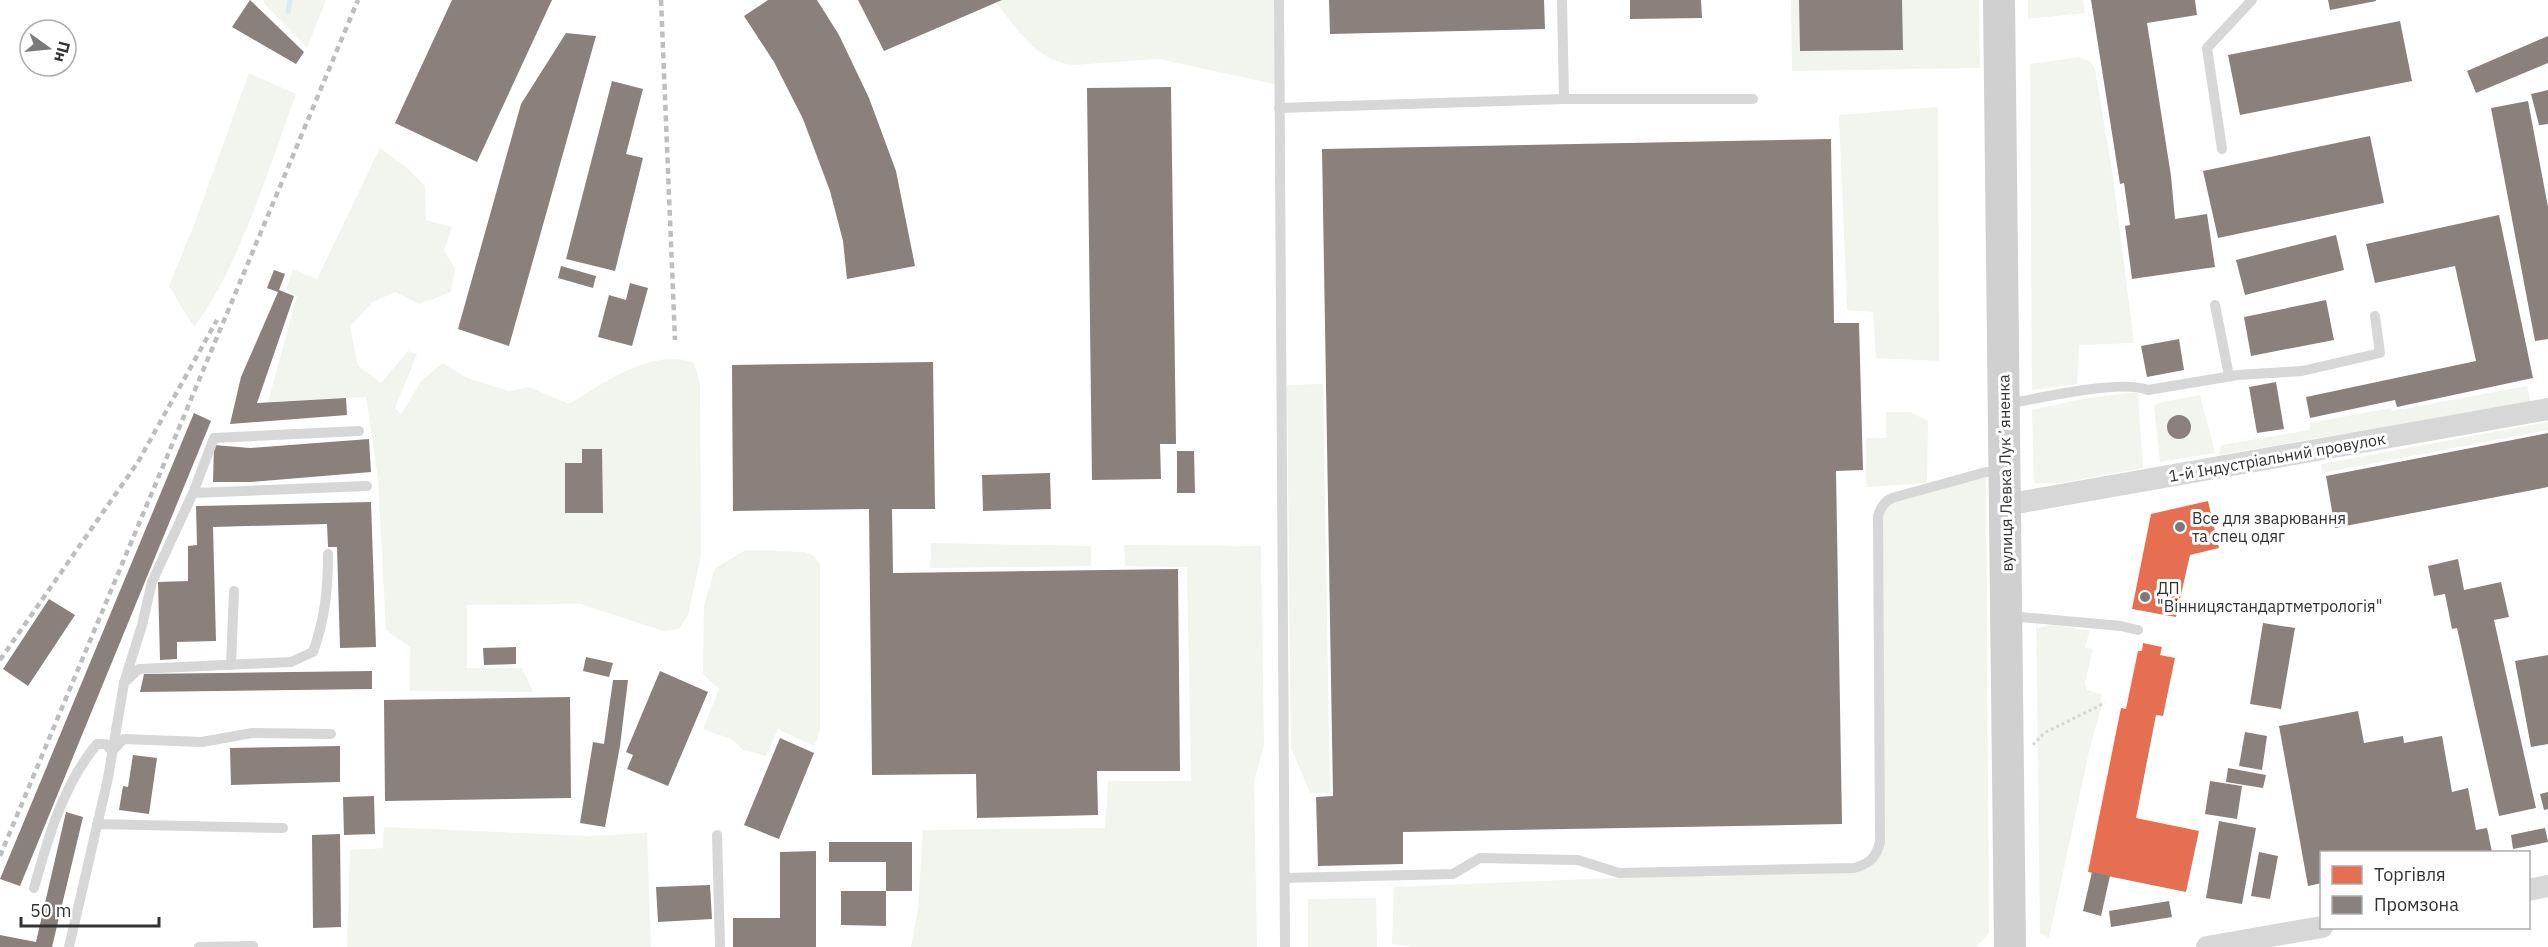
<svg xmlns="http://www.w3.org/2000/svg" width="2548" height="947" font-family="'IBM Plex Sans',sans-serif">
<rect width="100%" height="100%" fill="#fff"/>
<path fill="#f1f5ed" d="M264,0H326L307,48L263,2Z
M1002,0H1279V85L1159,59L1073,65C1036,62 1018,29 996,3Z
M1791,0H1979L1980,68L1792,71Z
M2028,0H2083L2085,13L2028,19Z
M2079,57L2091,62L2095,69L2113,177L2134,343L2079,345L2077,384L2032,390L2030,64Z
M249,73L296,94C269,167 240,266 194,327L169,286L194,225Z
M1938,107L1939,361L1876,358L1873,312L1847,310L1839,115Z
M380,148L407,168L425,186L426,220L452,227L444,251L455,268L451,292L419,304L395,292L373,302L350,326L358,366L381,383L408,351L417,354L395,408L401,414L422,380L443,363L467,378L509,391L529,387L569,404C605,383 650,348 694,363L700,383L701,556L688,615L679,629L664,631L580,604L467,605V668H522L533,692L410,691V647L386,630L378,479L366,397L268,402L297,296L286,290L293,269L317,279Z
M1323,384L1330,793H1310L1291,748L1287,385Z
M2527,386L2531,402L2219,455L2221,445L2310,430V423L2391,408L2392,411Z
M2138,392L2143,468L2061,483H2034L2032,410L2086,398Z
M2200,395L2215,453L2160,462L2154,406L2158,403Z
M1886,412H1910L1928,421L1927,483L1866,487V438H1886Z
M2548,422V430L2322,473L2321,464Z
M1986,472L1989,933L1976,947H1413L1392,944L1394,887L1854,868L1878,852L1882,505Z
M931,543L1091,546V566L930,568Z
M1124,545L1261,546L1264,745L1254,781L1257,947H911L918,909L923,830L1105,828L1108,781H1191L1187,567L1125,566Z
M746,550L805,552L814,556L820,564V731L814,746L778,729L766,756L743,750L731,739L703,729L719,689L703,674L704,606L715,568Z
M2036,615L2037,629L2050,624L2090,631L2085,647L2093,649L2085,683L2087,690L2101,694L2102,705L2090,747L2049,938L2040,933Z
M384,827L589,836L647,833L651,947H347L350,850L383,848Z
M1376,898L1377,947H1308V899Z"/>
<path fill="#e76f51" d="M2208,501L2219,548L2190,555L2176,617L2132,609L2151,514Z
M2143,643L2162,647L2160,655L2175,658L2163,716L2156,715L2136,818L2199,831L2186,892L2088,872L2121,708L2126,709L2138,651H2142Z"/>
<path fill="#8a817c" d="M250,0L304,52L296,64L232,27Z
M452,0H552L477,162L395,123Z
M768,0H817L839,35L869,98L896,171L915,266L847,279L843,241L830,191L803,119L774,62L744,16Z
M858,0H1002L884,51Z
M1329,0H1544L1545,29L1330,34Z
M1630,0H1701L1702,18L1630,19Z
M1799,0H1902L1903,50L1800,51Z
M2091,0H2195L2197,15L2147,23L2171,176L2175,219L2207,214L2215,267L2132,279L2125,226L2130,225L2124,183L2120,184Z
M2328,0H2376V1L2330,10Z
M2400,21L2412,81L2240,115L2228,55Z
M566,33L596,36L509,346L458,329L521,104Z
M2548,36V63L2476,93L2467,71Z
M612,81L643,89L626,154L643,158L615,271L566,259Z
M1171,87L1176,444H1160L1161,479L1092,480L1087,88Z
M2548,90V124L2539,125L2531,94Z
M2528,101L2548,207V339L2535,341L2491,108Z
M2370,136L2384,203L2218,238L2203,171Z
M1831,139L1834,323H1859L1863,470L1836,471L1842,824L1403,832V864L1318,866L1316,797L1333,796L1322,149Z
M2499,215L2533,378L2397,407L2395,400L2310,418L2306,397L2476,361L2455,266L2375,283L2366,244Z
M2336,235L2344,270L2245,295L2236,260Z
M561,266L596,276L593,288L558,278Z
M274,270L285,274L279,290L294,296L257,403L346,398L347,415L230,424L241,377L278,292L267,288Z
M630,283L648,288L632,346L598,337L609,295L626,300Z
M2326,300L2334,340L2251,356L2244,317Z
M2179,339L2184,370L2147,377L2141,346Z
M933,362L935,509H892L893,573L1178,569L1180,771H1097L1098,815L977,818L976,774L872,775L869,509L733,511L732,365Z
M2276,382L2284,429L2257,433L2249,387Z
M194,413L211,421L20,886L0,879Z
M2167 427a12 12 0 1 1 24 0a12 12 0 1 1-24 0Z
M2548,433V487L2335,528L2326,476Z
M369,439L371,472L251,482H213L214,445L250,448Z
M582,449H602L603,513H565V463H582Z
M1177,451H1194L1195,493H1177Z
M1050,473L1051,509L983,511L982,475Z
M371,502L376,647L340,648L337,547H328L327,524L213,527L216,641L177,642V659L160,660L158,582L188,581V546L197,545L196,506Z
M2458,559L2464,590L2501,582L2509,617L2494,620L2536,808L2499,816L2457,628L2452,629L2445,594L2434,596L2428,566Z
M49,599L75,615L28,686L3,669Z
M2263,623L2295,628L2281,709L2250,704Z
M516,647V664L484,665L483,648Z
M2548,655V744L2531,747L2515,661Z
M586,657L613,663L609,677L583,671Z
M372,671V689L140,692L144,674Z
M660,671L708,692L668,786L627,769L633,755L626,752Z
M613,680H628L620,746L605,827L580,823L593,742L604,744Z
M570,697L571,798L385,801L384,700Z
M2358,711L2364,743L2403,736L2404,743L2442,736L2452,792L2468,788L2476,830L2487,828L2492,852H2322V883L2308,886L2279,726Z
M2245,732L2267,736L2262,770L2239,766Z
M780,738L814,753L779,839L744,825Z
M340,746V782L231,785L230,748Z
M133,755L157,758L149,814L119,810L123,786L128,787Z
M2228,768L2266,775L2263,788L2226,782Z
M2210,781L2242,786L2237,819L2205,814Z
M2548,792V809L2544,810L2540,794Z
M374,796L375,834L344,835L343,797Z
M66,812L83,817L52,947H0V935L36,942Z
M2219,821L2256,828L2242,904L2206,898Z
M2545,828L2548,842L2513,849L2511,835Z
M340,834L341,927L313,928L312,835Z
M829,842H912V891H886V862H829Z
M816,851V947H733V918H780V852Z
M2259,852L2278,856L2270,899L2251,896Z
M2092,872L2110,876L2101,916L2083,911Z
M710,885L712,919L658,922L656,887Z
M841,891H886V926L841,925Z
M2169,901L2172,917L2111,927L2109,911Z"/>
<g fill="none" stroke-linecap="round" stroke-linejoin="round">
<path stroke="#ddebf3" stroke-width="5" d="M288,12L290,0"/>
<path stroke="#d6d6d6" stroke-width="3" stroke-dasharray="3 3" stroke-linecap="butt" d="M2033,745L2044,733L2105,703"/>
<path stroke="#d7d7d7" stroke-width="10" d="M1279,0L1285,947
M1562,0L1564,99
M1279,108L1564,99H1753
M2222,149L2207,48L2252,0
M2215,305L2229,376
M2008,404C2039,398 2120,379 2148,390L2238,375L2302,371L2380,353L2375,316
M193,493L214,438L359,431
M2009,616L2121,626L2138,630
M231,665L234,591
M126,681L139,669L291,662L313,652C325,619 328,589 328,554
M97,824L283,828
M717,835L720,947
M1285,878L1453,874L1480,858L1578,860L1619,873L1854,868C1869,864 1876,858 1880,842L1878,516C1881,507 1884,502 1892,498L1986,472H2002
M34,888C48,838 63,785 97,744H106L112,751L124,739L202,742L252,733L331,734
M69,947L108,778L124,683L142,625L152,582L193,493L367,486
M199,947L253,946"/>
<path stroke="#d7d7d7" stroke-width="22" d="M2005,505L2548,409
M2528,890L2548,886
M2207,947L2322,927"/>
<path stroke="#d0d0d0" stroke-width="32" d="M1999,0L2010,947"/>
<path stroke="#bebebe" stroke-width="4.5" stroke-dasharray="6 4.5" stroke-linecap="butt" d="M661,0L675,340
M0,660L138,462L217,320
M0,856L358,0"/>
</g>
<g fill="#7a7a7a" stroke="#fff" stroke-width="2">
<circle cx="2180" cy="527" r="6"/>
<circle cx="2145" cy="597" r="6"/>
</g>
<g text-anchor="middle" stroke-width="6" stroke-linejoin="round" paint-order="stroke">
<g font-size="16" fill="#333" stroke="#fff">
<text transform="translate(2277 457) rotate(-10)" y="6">1-й Індустріальний провулок</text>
<text transform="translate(2005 473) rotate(-91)" y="6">вулиця Левка Лукʼяненка</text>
</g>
<g font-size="16" fill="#333" stroke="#fff" text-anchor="start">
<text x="2192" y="524">Все для зварювання<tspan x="2192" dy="18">та спец одяг</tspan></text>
<text x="2157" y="594">ДП<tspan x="2157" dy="18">"Вінницястандартметрологія"</tspan></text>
</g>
</g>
<rect x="2320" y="851" width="210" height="78" fill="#ffffff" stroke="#adadad" stroke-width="1.5"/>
<rect x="2332" y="866" width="30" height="18" fill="#e76f51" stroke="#adadad" stroke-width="1.5"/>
<text x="2374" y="881" font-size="18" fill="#333333">Торгівля</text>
<rect x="2332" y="896" width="30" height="18" fill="#8a817c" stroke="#adadad" stroke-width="1.5"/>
<text x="2374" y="911" font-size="18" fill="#333333">Промзона</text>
<g transform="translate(48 48) rotate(105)"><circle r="28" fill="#ffffff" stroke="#adadad" stroke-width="1.5"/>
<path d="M0-4.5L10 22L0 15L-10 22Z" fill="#7a7a7a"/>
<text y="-9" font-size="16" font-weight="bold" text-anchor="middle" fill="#333333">Пн</text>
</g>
<path d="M21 917v9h138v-9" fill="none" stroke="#333333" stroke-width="3"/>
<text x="30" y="917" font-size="18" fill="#333333" stroke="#ffffff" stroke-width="4.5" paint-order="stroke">50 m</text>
</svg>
